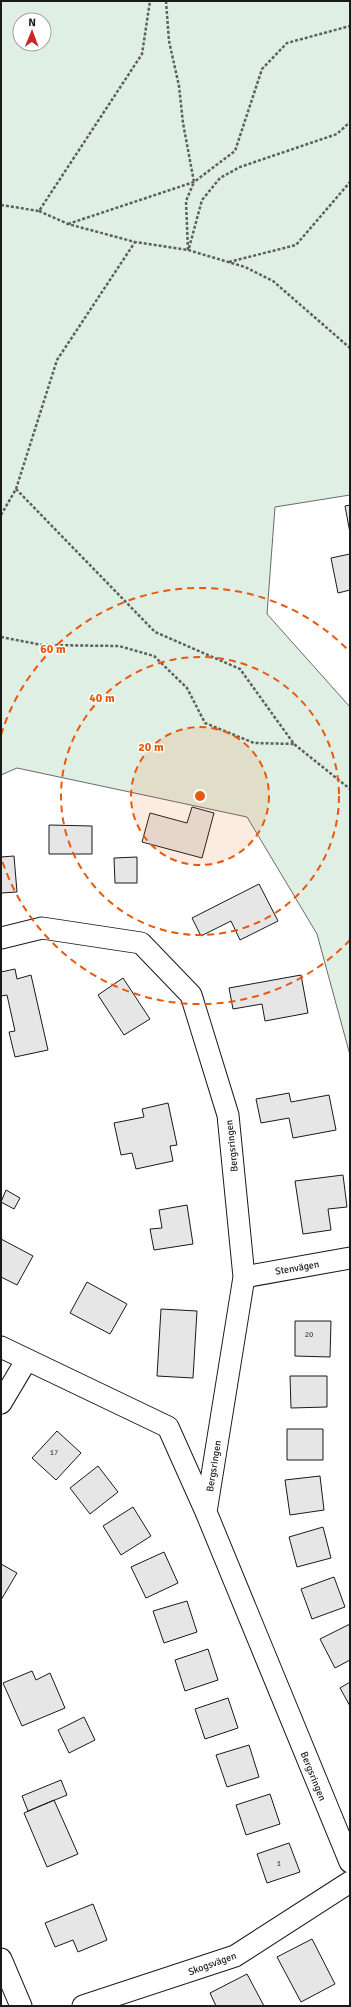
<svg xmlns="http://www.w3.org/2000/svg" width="351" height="2007" font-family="Signika,sans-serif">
<rect width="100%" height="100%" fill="#fff"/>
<path fill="#e0efe3" stroke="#6a6a6a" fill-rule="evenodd" d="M1,1H350V495L275,507L267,614L350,707V1055L317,934L247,817L17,768L1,775ZM20,20H44V44H20Z"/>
<path fill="#e6e6e6" stroke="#1a1a1a" d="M350,505V533L345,506Z
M350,554V590L338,593L331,558Z
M192,807L214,813L202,858L142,842L150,813L187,823Z
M49,825L92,826V854H49Z
M14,856L17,892L1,893V857Z
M137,857V883H115L114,858Z
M259,884L278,921L240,940L231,921L201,936L192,918Z
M15,969L17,979L31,975L48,1050L15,1057L9,1032L15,1031L7,995L1,996V972Z
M301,975L308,1013L265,1021L262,1004L233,1009L229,988Z
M123,978L150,1019L124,1035L98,995Z
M289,1093L291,1102L329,1095L336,1130L293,1138L289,1118L261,1123L256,1099Z
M168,1103L177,1145L170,1146L173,1161L136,1169L132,1153L121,1155L114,1123L144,1117L142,1109Z
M343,1175L347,1207L328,1209L331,1230L303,1234L295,1181Z
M6,1190L20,1198L14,1209L1,1202Z
M187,1205L193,1244L154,1250L150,1229L162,1228L159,1210Z
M1,1239L33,1256L17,1285L1,1277Z
M87,1282L127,1304L110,1334L70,1313Z
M161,1309L197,1311L193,1378L157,1376Z
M295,1321H331L330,1357L295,1356Z
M290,1376H327V1407L291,1408Z
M287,1429H323V1460H287Z
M57,1431L81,1453L56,1480L32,1458Z
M98,1466L118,1492L90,1514L70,1488Z
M320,1476L324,1510L290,1515L285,1480Z
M133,1507L151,1536L121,1555L103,1526Z
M323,1527L331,1558L297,1567L289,1537Z
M164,1552L178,1583L146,1598L131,1567Z
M1,1564L17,1573L1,1600Z
M334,1577L345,1607L312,1619L301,1589Z
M187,1601L197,1632L164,1643L153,1611Z
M350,1624V1660L335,1668L320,1639Z
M208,1649L218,1680L185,1691L175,1660Z
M32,1671L36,1680L50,1673L65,1708L22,1726L3,1683Z
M350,1682V1706L340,1688Z
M228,1698L238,1728L205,1739L195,1709Z
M84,1717L95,1740L69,1753L58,1730Z
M249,1745L259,1777L227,1787L216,1755Z
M61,1780L67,1795L28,1811L22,1796Z
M270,1794L280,1824L246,1835L236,1805Z
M54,1800L78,1854L47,1867L24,1813Z
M289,1843L300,1872L267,1883L257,1854Z
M93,1904L107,1940L78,1952L73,1940L55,1947L45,1923Z
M312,1939L335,1984L301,2002L277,1957Z
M247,1974L264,2006H216L210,1993Z"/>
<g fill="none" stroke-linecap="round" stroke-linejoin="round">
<defs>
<path id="minor" d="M1,938L42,928L141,943L191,995L228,1115L244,1277L206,1512
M244,1277L350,1258
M1,1347L168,1427L206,1512L350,1862
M1,1403L26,1361
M1,1959L21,2006
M83,2006L235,1956L350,1882"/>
</defs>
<use href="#minor" stroke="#1a1a1a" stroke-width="23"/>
<path stroke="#5f5f5f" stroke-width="2.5" stroke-dasharray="3 2" stroke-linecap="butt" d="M166,1L169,41L179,86L183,123L194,182L186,201L188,250
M1,205L39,211L142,54L150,1
M39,211L68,224L135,242L188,250L245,267L273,281L350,348
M68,224L194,182L235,151L262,69L287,43L350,26
M189,248L202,200L220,178L240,167L337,134L350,122
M229,262L296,245L350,182
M16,489L155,632L240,669L294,744L350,789
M1,515L16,489L57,360L135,242
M1,637L42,645L119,646L154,656L187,688L205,723L254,743L294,744"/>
<use href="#minor" stroke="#fff" stroke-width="21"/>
</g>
<circle cx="200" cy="796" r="69" fill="#e8590c" fill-opacity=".12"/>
<g fill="none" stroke="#e8590c" stroke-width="2" stroke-dasharray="7 5">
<circle cx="200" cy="796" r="69"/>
<circle cx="200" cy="796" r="139"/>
<path d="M350 940A208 208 0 0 1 1 857M1 735A208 208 0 0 1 350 652"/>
</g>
<g text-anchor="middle" stroke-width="3" stroke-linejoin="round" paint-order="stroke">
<g font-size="8" fill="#4d4d4d">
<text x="309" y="1337">20</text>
<text x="54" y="1455">17</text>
<text x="279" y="1866">1</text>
</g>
<g font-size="10" fill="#1a1a1a" stroke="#fff">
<text transform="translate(231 1146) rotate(-96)" y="4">Bergsringen</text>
<text transform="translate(297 1267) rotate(-10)" y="4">Stenvägen</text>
<text transform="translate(213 1466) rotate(-81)" y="4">Bergsringen</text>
<text transform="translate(314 1776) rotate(68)" y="4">Bergsringen</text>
<text transform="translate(212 1963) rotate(-20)" y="4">Skogsvägen</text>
</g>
</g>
<circle cx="200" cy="796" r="6" fill="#e8590c" stroke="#fff" stroke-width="2"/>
<g font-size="12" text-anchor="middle" font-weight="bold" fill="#e8590c" stroke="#fff" stroke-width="3" stroke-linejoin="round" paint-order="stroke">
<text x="53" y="653">60 m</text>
<text x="102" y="702">40 m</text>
<text x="151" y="751">20 m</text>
</g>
<rect width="351" height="2007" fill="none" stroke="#1a1a1a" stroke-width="4"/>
<g transform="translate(32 32) rotate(1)"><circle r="19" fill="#ffffff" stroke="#a3a3a3"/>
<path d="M0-3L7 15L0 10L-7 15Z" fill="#c62828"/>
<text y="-6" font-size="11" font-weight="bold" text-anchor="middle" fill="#1a1a1a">N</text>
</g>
</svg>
